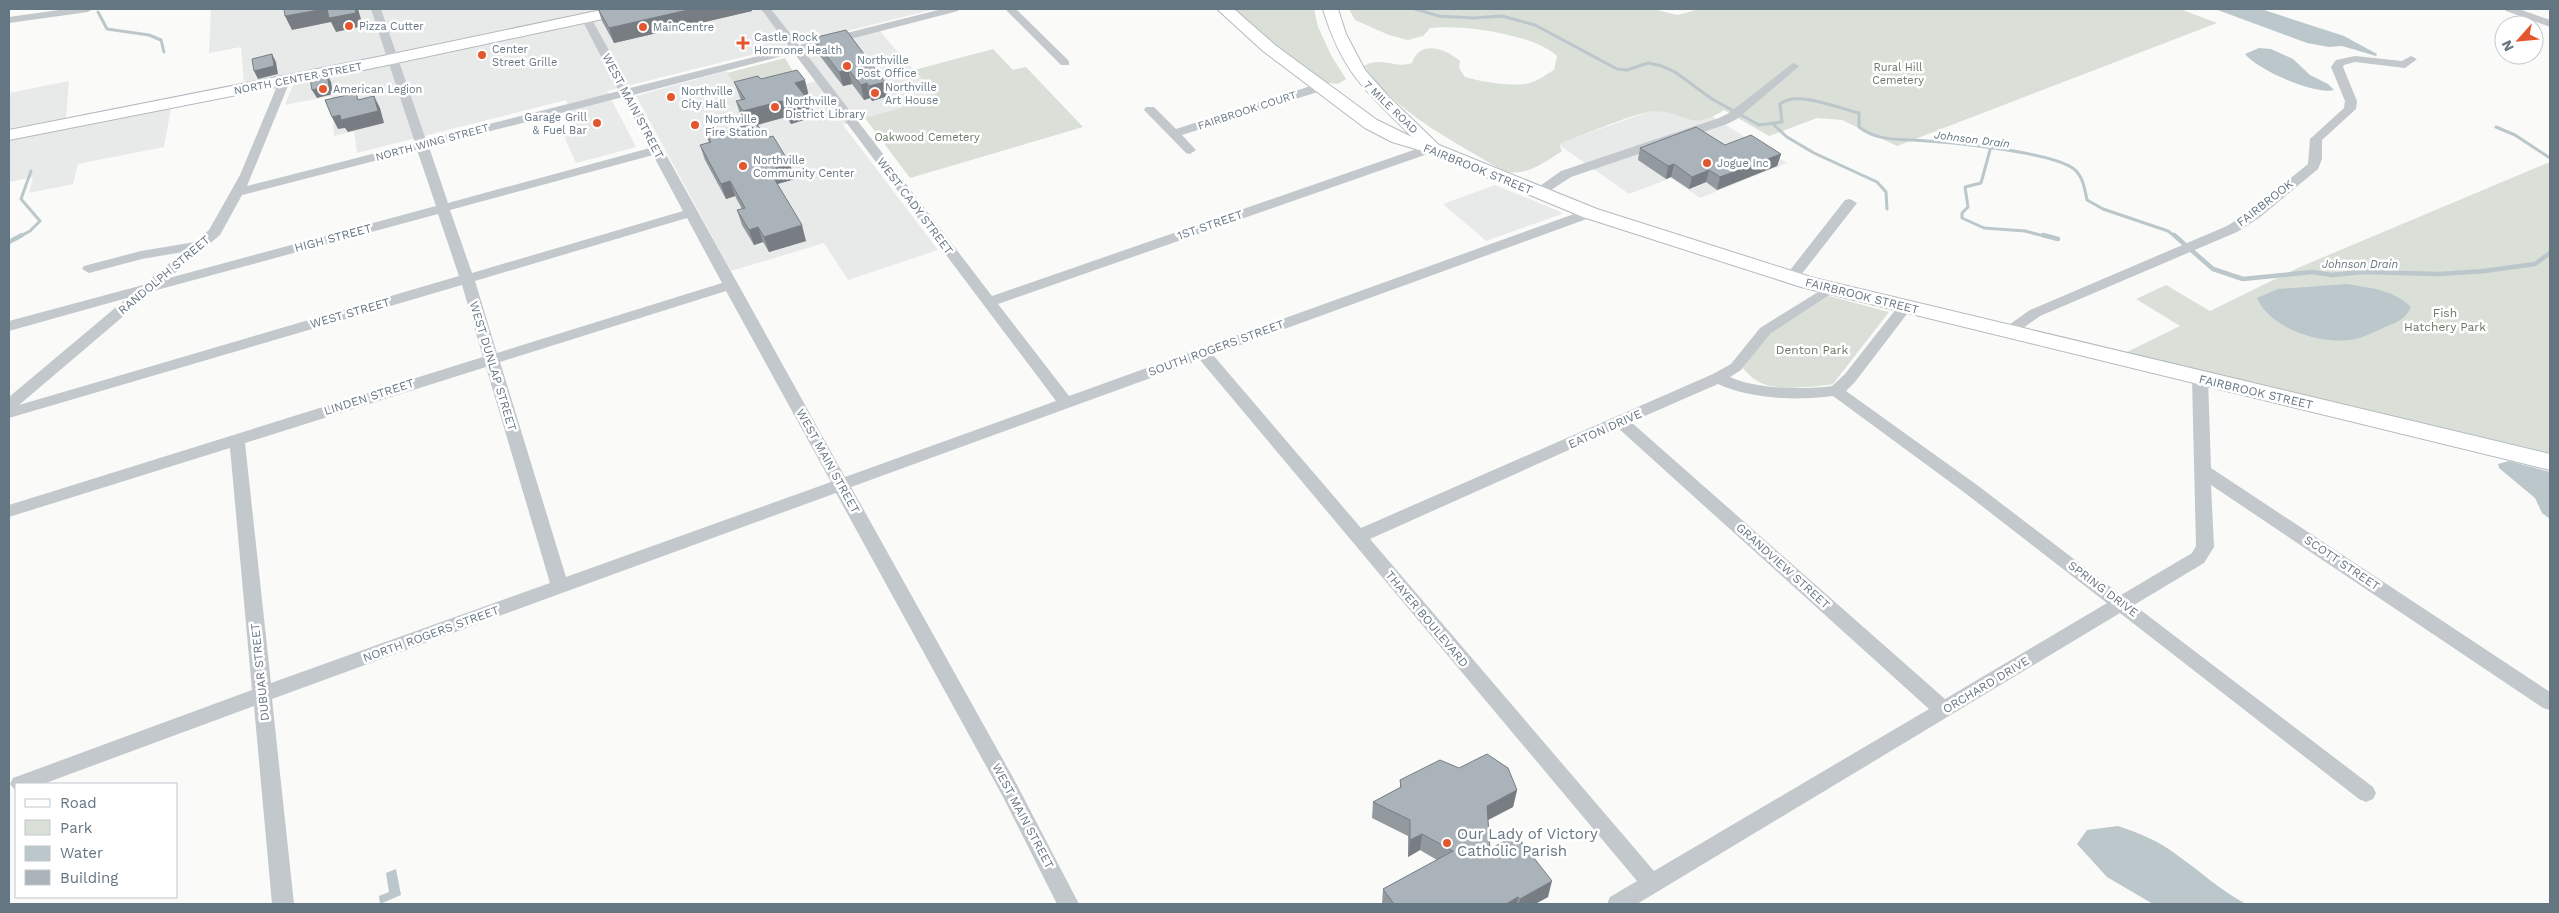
<svg xmlns="http://www.w3.org/2000/svg" width="2559" height="913" font-family="'Work Sans',sans-serif">
<rect width="100%" height="100%" fill="#fafaf8"/>
<path fill="#e8e9e9" d="M211,9H935L607,91L636,147L576,163L563,134L578,130L566,100L357,153L354,131L334,136L331,96L285,105L293,85L292,74L244,83L241,47L209,53Z
M880,31L937,98L843,125L938,250L848,280L824,243L731,271L636,96L726,71L743,97L765,95L824,79L804,52L806,50Z
M69,81L66,118L9,129V93Z
M1684,99L1787,163L1700,198L1671,178L1629,194L1558,144Z
M171,108L164,147L78,164L73,184L29,193L33,177L9,182V140Z
M1495,185L1561,212L1562,214L1486,241L1443,204Z"/>
<path fill="#dadfd7" d="M1232,9H1314L1318,27L1331,55L1346,79L1338,84L1321,82Z
M1349,9H1652L1678,15L1699,9H2180L2217,23L1897,146L1842,120L1817,118L1769,136L1724,110C1691,132 1687,112 1654,111C1640,111 1576,138 1559,144L1562,151C1547,161 1528,175 1509,172C1499,170 1487,161 1478,156C1438,133 1391,106 1364,66C1382,56 1394,69 1412,63C1420,39 1446,49 1460,61L1459,68L1465,77C1483,82 1515,88 1533,82C1541,79 1548,73 1554,70L1557,56C1533,34 1463,24 1430,28L1423,36L1408,40L1389,35L1355,20Z
M993,49L1013,70L1026,67L1083,127L910,178L865,118L937,98L914,70Z
M785,58L801,85L743,97L727,73Z
M2550,162V453L2125,353L2180,326L2136,299L2166,285L2210,311L2300,267Z
M1829,296L1889,312L1833,384C1815,387 1777,391 1761,383C1754,380 1748,374 1743,368L1765,337Z"/>
<path fill="#bbc7cb" d="M2215,9H2261L2344,36L2377,54L2376,56L2342,46L2329,47L2307,43Z
M2259,48L2271,49L2293,59L2310,75L2328,84L2334,90C2314,95 2258,70 2245,54Z
M2347,284C2371,288 2394,290 2411,307C2406,319 2397,322 2385,327C2374,332 2361,339 2349,340C2318,344 2270,328 2257,298L2278,289Z
M2509,461L2550,472V519L2542,513L2535,498L2499,468L2498,464Z
M2118,826C2139,833 2159,841 2177,855C2200,871 2221,891 2246,904H2153L2107,877L2077,844L2087,830Z
M396,869L401,895L380,904L379,896L389,892L386,873Z"/>
<g fill="none" stroke-linecap="round" stroke-linejoin="round">
<path stroke="#bbc7cb" stroke-width="3" d="M1415,9L1439,16L1473,18L1502,16L1535,25L1617,69L1627,70L1648,63L1662,66L1675,72L1712,99L1759,125L1782,122L1780,104C1796,90 1839,108 1859,113V127C1876,140 1893,139 1913,140C1947,142 2050,151 2074,169C2083,176 2085,190 2087,200L2103,209L2168,231L2176,237
M98,12L107,29L149,35L161,40L164,52
M1774,125L1787,137L1814,153L1877,182L1886,192L1887,209
M2496,127L2515,135L2550,158
M1990,150L1981,183L1965,187L1968,207L1962,213V218L1984,228L2025,231L2048,237
M19,237L30,231L40,221L21,199L31,171"/>
<path stroke="#bbc7cb" stroke-width="4.5" d="M2043,235L2058,239
M2174,235L2213,269L2243,279L2312,272L2332,275L2362,272L2439,274L2484,271L2535,264L2550,253
M9,242L22,235"/>
<defs>
<path id="secondary" d="M606,9H634L626,14L378,67L9,140V130L378,57Z
M1217,9H1234L1275,45L1377,120L1412,137C1366,90 1343,75 1323,9H1338L1346,34L1365,70L1389,97L1439,145L1597,209L1814,278L2550,454V470L1801,287L1583,217L1426,152L1392,142L1365,128L1263,51Z"/>
</defs>
<use href="#secondary" stroke="#b3babf" stroke-width="2"/>
<path fill="#c3c8cc" fill-rule="evenodd" d="M66,9H93L88,12L9,23V17Z
M371,9H381L426,140L619,91L581,18L586,15L591,18L630,88L790,48L761,9H771L799,45L942,9H959L958,11L804,51L992,296L1428,145L1432,144L1438,148L1436,151L998,304L1069,396L1585,210H1595L1597,213L1595,216L1213,355L1361,528L1713,374L1731,364L1760,328L1831,284L1838,288L1836,291L1770,334L1741,370L1730,377C1756,389 1803,390 1832,386L1845,374L1900,304H1910L1912,307L1910,310L1855,382L1846,391L1977,485L2121,595L2192,553L2196,546L2192,379L2200,374L2205,375L2208,379L2211,468L2550,692V710L2543,708L2211,485L2214,547L2204,563L2134,605L2373,787L2376,793L2373,799L2366,802L2359,799L2120,613L1637,904H1607L1610,897L1637,881L1200,360L851,487L1016,783L1079,904H1057L1002,795L836,493L272,699L294,904H272L254,706L43,784H16V791L10,784L13,778L252,690L230,448L9,517V505L483,357L462,285L9,418V397L127,298L9,331V321L143,285L183,252L142,259L89,273L82,269L84,266L141,251L195,242L209,230L240,175L280,79L284,77L290,81L247,186L415,143ZM794,53L1056,401L845,477L633,95ZM623,97L650,148L448,203L429,147ZM417,150L436,206L169,278L220,235L242,195ZM653,155L683,211L472,273L450,210ZM438,214L459,276L19,405L153,291ZM687,218L722,283L497,353L475,281ZM726,291L831,482L566,577L500,362ZM486,367L550,583L271,683L245,443ZM1718,384C1751,399 1796,401 1833,396L1965,493L2107,603L1945,699L1631,422ZM1618,428L1929,709L1654,871L1370,539Z
M1005,9H1016L1069,61V65H1061Z
M2505,9H2519L2550,20V27L2506,11Z
M2355,56L2402,61L2411,56L2417,59L2405,68L2355,62L2344,65L2343,67L2357,101L2356,109L2322,140V159L2318,169L2259,218L2237,232L2040,316L2013,335H2003L2001,332L2003,329L2030,310L2227,226L2249,212L2308,164L2310,139L2344,108L2345,101L2331,67L2336,60Z
M1793,63L1799,66L1797,68L1737,119L1727,124L1571,177L1542,196L1537,197L1530,193L1561,171L1719,118L1729,113Z
M1320,83L1324,84V90L1182,135L1196,150L1190,154L1186,153L1144,110L1146,107H1154L1176,129Z
M1850,199L1857,203L1797,280H1787L1785,277L1787,274L1845,200Z"/>
<use href="#secondary" fill="#fff" fill-rule="evenodd"/>
</g>
<path fill="#929a9f" d="M598,9H752V11L614,43L602,21Z
M813,38L885,82L888,96L872,101L870,98L864,100L852,84L843,86L817,52Z
M761,79L809,96L806,97L813,117L791,124L786,117L758,125L795,179L777,184L806,241L769,252L763,242L754,245L742,225L737,210L742,209L735,196L726,199L705,160L700,145L709,143L707,136L746,125L741,117L736,101L741,100L734,82Z
M1725,145L1781,154L1777,166L1717,190L1706,182L1689,189L1671,177L1666,179L1638,160L1640,148Z
M1459,768L1517,790L1513,807L1488,820L1490,849L1548,897L1535,904H1382L1383,889L1437,860L1420,850L1408,857V836L1372,818L1373,802L1400,788V780Z"/>
<path fill="#777d82" d="M324,9H358L363,26L336,32L331,22L292,30L285,16Z
M692,9H752V11L614,43L609,28Z
M272,54L276,62L278,74L258,79L254,71Z
M848,69L852,84L843,86L839,72Z
M327,74L331,82L333,94L317,98L312,90Z
M805,80L809,96L800,99L795,83Z
M885,82L888,96L872,101L869,86Z
M867,83L870,98L864,100L861,85Z
M374,96L380,108L384,123L348,132L345,128L338,129L332,117L340,115Z
M782,101L786,117L748,127L743,111Z
M809,101L813,117L791,124L786,108Z
M1781,154L1777,166L1717,190L1720,177Z
M790,164L795,179L774,185L769,170Z
M1674,164L1671,177L1666,179L1668,166Z
M1709,170L1706,182L1689,189L1692,177Z
M730,181L735,196L726,199L721,184Z
M802,225L806,241L769,252L764,237Z
M758,227L763,242L754,245L749,230Z
M1517,790L1513,807L1484,822L1487,806Z
M1422,834L1420,850L1408,857L1410,840Z
M1552,881L1548,897L1535,904H1519L1520,899Z
M1518,897L1517,904H1506Z"/>
<path fill="#aab3b9" stroke="#777d82" d="M284,9H324L285,16Z
M327,9H355L356,13L329,18Z
M598,9H692L609,28Z
M846,30L885,82L869,86L867,83L861,85L848,69L839,72L813,38Z
M272,54L274,66L254,71L252,59Z
M797,70L805,80L795,83L809,101L786,108L782,101L743,111L736,101L745,99L734,82L758,76L761,79Z
M327,74L329,86L312,90L310,78Z
M356,93L358,100L374,96L378,111L341,120L340,115L332,117L325,100Z
M756,123L766,138L773,136L790,164L769,170L802,225L764,237L758,227L749,230L737,210L745,208L730,181L721,184L700,145L711,142L707,136Z
M1696,127L1725,145L1751,135L1781,154L1720,177L1709,170L1692,177L1674,164L1668,166L1640,148Z
M1487,754L1508,768L1517,790L1487,806L1490,849L1516,835L1552,881L1520,899L1518,897L1506,904H1394L1383,889L1453,851L1422,834L1410,840V820L1373,802L1401,787L1400,780L1440,760L1459,768Z"/>
<g fill="#e4572e" stroke="#fff" stroke-width="2">
<circle cx="349" cy="26" r="5"/>
<circle cx="643" cy="27" r="5"/>
<path d="M740.5 35.5h5v5h5v5h-5v5h-5v-5h-5v-5h5z"/>
<circle cx="482" cy="55" r="5"/>
<circle cx="847" cy="66" r="5"/>
<circle cx="323" cy="89" r="5"/>
<circle cx="875" cy="93" r="5"/>
<circle cx="671" cy="97" r="5"/>
<circle cx="775" cy="107" r="5"/>
<circle cx="597" cy="123" r="5"/>
<circle cx="695" cy="125" r="5"/>
<circle cx="1707" cy="163" r="5"/>
<circle cx="743" cy="166" r="5"/>
<circle cx="1447" cy="843" r="5"/>
</g>
<g text-anchor="middle" stroke-width="5" stroke-linejoin="round" paint-order="stroke">
<g font-size="11" fill="#657683" stroke="#fff" text-anchor="start">
<text x="359" y="30">Pizza Cutter</text>
<text x="653" y="31">MainCentre</text>
<text x="754" y="41">Castle Rock<tspan x="754" dy="13">Hormone Health</tspan></text>
<text x="492" y="53">Center<tspan x="492" dy="13">Street Grille</tspan></text>
<text x="857" y="64">Northville<tspan x="857" dy="13">Post Office</tspan></text>
<text x="885" y="91">Northville<tspan x="885" dy="13">Art House</tspan></text>
<text x="333" y="93">American Legion</text>
<text x="681" y="95">Northville<tspan x="681" dy="13">City Hall</tspan></text>
<text x="785" y="105">Northville<tspan x="785" dy="13">District Library</tspan></text>
<text x="587" y="121" text-anchor="end">Garage Grill<tspan x="587" dy="13">&amp; Fuel Bar</tspan></text>
<text x="705" y="123">Northville<tspan x="705" dy="13">Fire Station</tspan></text>
<text x="753" y="164">Northville<tspan x="753" dy="13">Community Center</tspan></text>
<text x="1717" y="167">Jogue Inc</text>
</g>
<g font-size="11" fill="#687a64" stroke="#fff">
<text x="1898" y="71">Rural Hill<tspan x="1898" dy="13">Cemetery</tspan></text>
<text x="927" y="141">Oakwood Cemetery</text>
</g>
<g font-size="11" fill="#657683" stroke="#fff">
<text transform="translate(298 78) rotate(-11)" y="4">NORTH CENTER STREET</text>
<text transform="translate(1391 107) rotate(44)" y="4">7 MILE ROAD</text>
<text transform="translate(1247 110) rotate(-18)" y="4">FAIRBROOK COURT</text>
<text transform="translate(432 142) rotate(-15)" y="4">NORTH WING STREET</text>
</g>
<g font-size="11" font-style="italic" fill="#60757c" stroke="#fff">
<text transform="translate(1972 139) rotate(7)" y="4">Johnson Drain</text>
<text x="2360" y="268">Johnson Drain</text>
</g>
<g font-size="12" fill="#657683" stroke="#fff">
<text transform="translate(633 106) rotate(62)" y="4">WEST MAIN STREET</text>
<text transform="translate(1478 169) rotate(22)" y="4">FAIRBROOK STREET</text>
<text transform="translate(2265 203) rotate(-38)" y="4">FAIRBROOK</text>
<text transform="translate(915 206) rotate(53)" y="4">WEST CADY STREET</text>
<text transform="translate(1210 225) rotate(-19)" y="4">1ST STREET</text>
<text transform="translate(333 238) rotate(-15)" y="4">HIGH STREET</text>
<text transform="translate(164 275) rotate(-40)" y="4">RANDOLPH STREET</text>
<text transform="translate(1862 296) rotate(14)" y="4">FAIRBROOK STREET</text>
<text transform="translate(350 313) rotate(-16)" y="4">WEST STREET</text>
<text transform="translate(1216 348) rotate(-20)" y="4">SOUTH ROGERS STREET</text>
<text transform="translate(493 366) rotate(73)" y="4">WEST DUNLAP STREET</text>
<text transform="translate(2256 392) rotate(13)" y="4">FAIRBROOK STREET</text>
<text transform="translate(369 397) rotate(-18)" y="4">LINDEN STREET</text>
<text transform="translate(1605 429) rotate(-24)" y="4">EATON DRIVE</text>
<text transform="translate(828 461) rotate(61)" y="4">WEST MAIN STREET</text>
<text transform="translate(2342 563) rotate(34)" y="4">SCOTT STREET</text>
<text transform="translate(1783 566) rotate(42)" y="4">GRANDVIEW STREET</text>
<text transform="translate(2103 589) rotate(37)" y="4">SPRING DRIVE</text>
<text transform="translate(1427 619) rotate(50)" y="4">THAYER BOULEVARD</text>
<text transform="translate(431 634) rotate(-20)" y="4">NORTH ROGERS STREET</text>
<text transform="translate(260 672) rotate(-96)" y="4">DUBUAR STREET</text>
<text transform="translate(1986 685) rotate(-31)" y="4">ORCHARD DRIVE</text>
<text transform="translate(1023 816) rotate(62)" y="4">WEST MAIN STREET</text>
</g>
<g font-size="12" fill="#687a64" stroke="#fff">
<text x="2445" y="317">Fish<tspan x="2445" dy="14">Hatchery Park</tspan></text>
<text x="1812" y="354">Denton Park</text>
</g>
<g font-size="15" fill="#657683" stroke="#fff" text-anchor="start">
<text x="1457" y="839">Our Lady of Victory<tspan x="1457" dy="17">Catholic Parish</tspan></text>
</g>
</g>
<rect width="2559" height="913" fill="none" stroke="#657683" stroke-width="20"/>
<rect x="15" y="783" width="162" height="115" fill="#ffffff" stroke="#c1c8cd"/>
<rect x="25" y="799" width="25" height="8" fill="#ffffff" stroke="#c1c8cd"/>
<text x="60" y="808" font-size="15" fill="#657683">Road</text>
<rect x="25" y="820" width="25" height="15" fill="#dadfd7" stroke="#c1c8cd"/>
<text x="60" y="833" font-size="15" fill="#657683">Park</text>
<rect x="25" y="846" width="25" height="15" fill="#bbc7cb" stroke="#c1c8cd"/>
<text x="60" y="858" font-size="15" fill="#657683">Water</text>
<rect x="25" y="870" width="25" height="15" fill="#aab3b9" stroke="#c1c8cd"/>
<text x="60" y="883" font-size="15" fill="#657683">Building</text>
<g transform="translate(2519 40) rotate(243)"><circle r="24" fill="#ffffff" stroke="#c1c8cd"/>
<path d="M0-4L9 19L0 12L-9 19Z" fill="#e4572e"/>
<text y="-8" font-size="14" font-weight="bold" text-anchor="middle" fill="#657683">N</text>
</g>
</svg>
